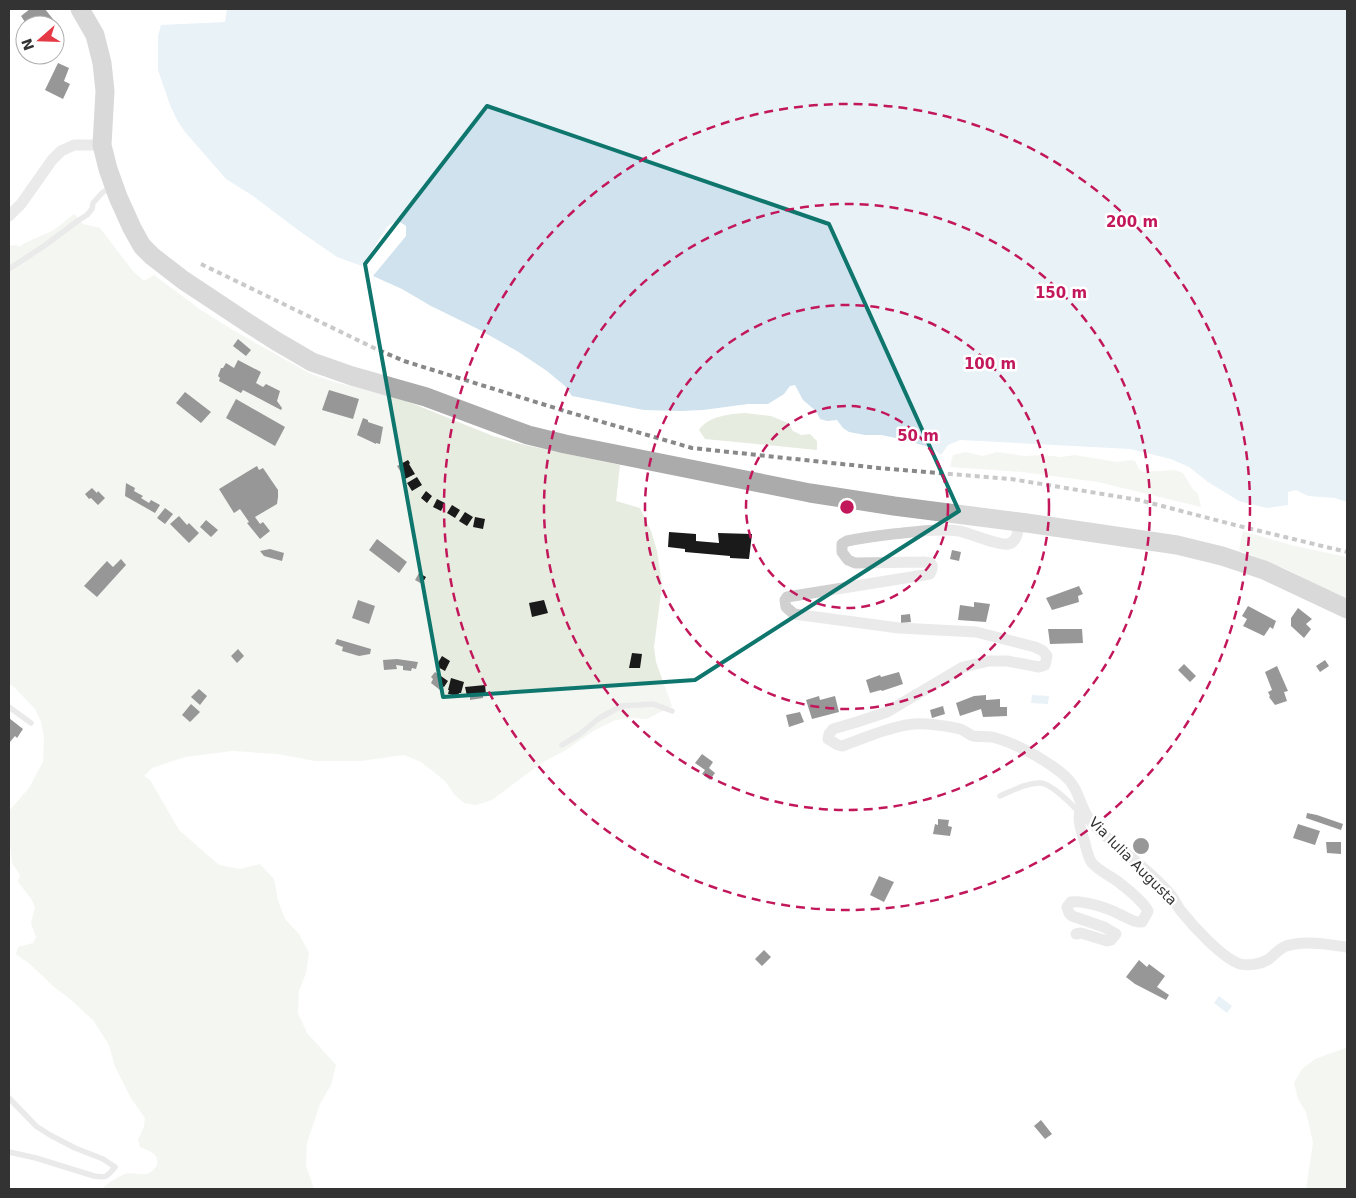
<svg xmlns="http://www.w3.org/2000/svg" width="1356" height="1198" font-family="'DejaVu Sans',sans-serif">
<rect width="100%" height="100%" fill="#fff"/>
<path fill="#e6ecdf" d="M74,214L83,224L100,228L132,270L144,281L154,275L201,310L233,330L309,373L334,382L399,398L493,436L525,445L620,465L616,501L640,508L651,531L657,551L662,585L654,647L656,662L672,706L647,719L634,718L615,720L593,731L566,750L543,762L492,800L476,805L464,803L454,794L445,781L421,762L404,755L361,761H315L277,754L232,751L185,757L152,768L144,776L150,780L179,830L219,865L240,869L260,864L274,879L278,900L285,919L299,934L309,953L306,973L299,991L298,1013L307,1033L336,1065L331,1085L320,1104L307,1143L306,1165L314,1189H102C109,1182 116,1178 125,1174C132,1172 138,1175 145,1174C154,1173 162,1162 154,1154C151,1151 144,1149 140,1147L138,1140L144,1126L145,1118L132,1100L115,1067L109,1045L93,1020L71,1000L53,986L31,965L16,954L18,947L33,943L36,937L31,923L35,908L32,900L18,882L20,875L12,863L9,832V811L29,788L43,762L44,737L41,722L35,709L14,687L9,684V246L17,245L19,247L25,243L54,230Z
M745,413L771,416L788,423L793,431L801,435L810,434L817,441V450L705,439L699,430C708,416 730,414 745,413Z
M966,452L983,456L997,452L1025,456L1043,455L1061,457L1075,455L1117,462L1131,460L1135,461L1139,469L1143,472L1175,470L1183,473L1192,488L1198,494L1201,507L1098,482L1022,472L950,467L953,455Z
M1243,531L1291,545L1347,557V601L1288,570L1239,550Z
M1345,1048H1347V1189H1306L1313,1143L1306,1112L1298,1099L1294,1083L1302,1069L1315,1059Z"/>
<path fill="#cfe2ee" d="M227,9H1347V502L1335,498L1308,496L1296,490L1288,492V505L1267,508L1239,501L1208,482L1189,467L1171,459L1130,449L960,440L948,445L941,455L933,448L896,438L881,435H865L849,432L843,428L837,420L827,421L820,419L816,411L803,400L795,385L790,386L784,394L768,404H748L703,410L681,411L644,410L572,396L565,386L547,371L517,351L478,329L431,306L402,289L373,276L406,236V226C399,220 394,221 387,227L362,266L337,257L298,230L253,196L226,179L185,132L177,120L170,105L158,70V36L161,25L225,22Z
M1032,695L1049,696L1048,704L1031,703Z
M1219,996L1232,1006L1227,1013L1214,1003Z"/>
<path fill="#1a1a1a" d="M30,9H45L56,23L53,25H27L21,16Z
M58,63L69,68L64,81L70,84L63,99L45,90Z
M238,339L251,350L246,356L233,346Z
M238,360L261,372L256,383L263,387L266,384L280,391L277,401L282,408L281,410L243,390L241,393L219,381L220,378L218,376L221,368H223L226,363L234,368Z
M329,390L359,399L353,419L322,410Z
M185,392L211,412L201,423L176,403Z
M236,399L285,427L275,446L226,418Z
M363,418L368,420V422L383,427L380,444L376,443V444L357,435Z
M408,460L410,463L409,464L415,474L405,479L397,466Z
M257,466L259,470L263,468L278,490V497L277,504L255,517L260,524L263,522L270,531L260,539L247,523L249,522L240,509L234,513L219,489Z
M417,477L422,485L412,491L407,483Z
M126,483L135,488L134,491L143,496L141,498L149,503L151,500L160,505L155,513L125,496Z
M92,488L97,493L98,491L105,498L98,505L91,498L89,499L85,494Z
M426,491L432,496L427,503L421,498Z
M437,499L445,503L441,511L433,507Z
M452,505L460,510L455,518L447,513Z
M165,508L173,514L165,524L157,518Z
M465,512L473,517L467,526L459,521Z
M179,516L187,525L189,523L199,533L189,543L170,524Z
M475,517L485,519L483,529L473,527Z
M206,520L218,530L211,537L200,527Z
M669,532L696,534V541L719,543L718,533L752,534L749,559L730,558V556L685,552V549L668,547Z
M377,539L407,562L399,573L369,550Z
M270,549L284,553L282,561L264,556L260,551Z
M952,550L961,552L959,561L950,559Z
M121,559L126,565L97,597L84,586L107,561L113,567Z
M419,573L426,577L422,584L415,580Z
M1079,586L1083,594L1078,596L1079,602L1052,610L1046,598Z
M358,600L375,606L369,624L352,618Z
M544,600L548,613L532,617L529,603Z
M974,602L990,604L986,622L958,620L960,605L974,607Z
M1248,606L1276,621L1273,629L1270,627L1264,636L1243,626L1247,619L1242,616Z
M1298,608L1312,619L1306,624L1311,629L1304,638L1291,626V618Z
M910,614L911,622L901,623V615Z
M1048,629H1082L1083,643L1050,644Z
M337,639L371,649L370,654L359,656L342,651L343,647L335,644Z
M238,649L244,656L237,663L231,656Z
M632,653L642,654L640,668H629Z
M442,656L450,661L445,671L436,666Z
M397,659L418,662L416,669L412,668L411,671L403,670V666L396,665L397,669L384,670L383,660Z
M1325,660L1329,666L1320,672L1316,666Z
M1184,664L1196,676L1190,682L1178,670Z
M1277,666L1288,691L1284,692L1287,701L1275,705L1269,697L1270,696L1268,692L1272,690L1265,672Z
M435,672L448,681L444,687L442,686L440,690L431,683L433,679L431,677Z
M899,672L903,684L882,691L881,690L870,693L866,680L880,675L881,677Z
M451,678L464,682L461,693H459L458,696L448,694L449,690H448Z
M485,685L486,694L483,695V698L470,700V696H467L465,687Z
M199,689L207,696L200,705L191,697Z
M986,695V700L1000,699V707H1007V716L983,717L981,709L960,716L956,703L974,696Z
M819,696L820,700L835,696L839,712L812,719L806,700Z
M191,704L200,712L190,722L182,715Z
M943,706L945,714L932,718L930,710Z
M800,712L804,722L789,727L786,715Z
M9,718L23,729L17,738L15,736L10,742H9Z
M702,754L713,762L709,768L715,773L710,780L702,774L705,770L695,763Z
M1307,813L1317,815L1343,824L1341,830L1306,818Z
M938,819L949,820L948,826L952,827L950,836L933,834L935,824L938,825Z
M1298,824L1320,831L1315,845L1293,838Z
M1133 846a8 8 0 1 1 16 0a8 8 0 1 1-16 0Z
M1326,842H1341V854L1327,853Z
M879,876L894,882L884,902L870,895Z
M764,950L771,957L762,966L755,959Z
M1139,960L1147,967L1149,964L1165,976L1157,987L1169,995L1166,1000L1135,984L1126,977Z
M1041,1120L1052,1134L1045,1139L1034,1126Z"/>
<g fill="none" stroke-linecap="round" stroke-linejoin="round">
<path stroke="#d0d0d0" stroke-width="5.5" d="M9,269L44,246L79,220L87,215L92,209L93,203L102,193L111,187
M9,707L31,723
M562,745L580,734L598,719L621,706L653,704L672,711
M1000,796C1012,791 1028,782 1041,783C1052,784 1071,804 1079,812
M9,1098L36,1126L50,1135L75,1148L103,1159L115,1167C107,1177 106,1178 94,1176L36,1158L9,1152"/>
<path stroke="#d0d0d0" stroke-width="11" d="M9,216L21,204L52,160L61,151L74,145H102
M1019,522C1018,530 1018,542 1008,544C999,546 970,533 959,531C937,528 915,532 893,534C877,536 862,538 847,541L842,544V552L848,560L855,563L924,562L930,563L932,565V569L930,574L787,597L785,600L786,607L794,614L899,628L976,632L1035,647L1043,651L1047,656L1045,665L1039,667L1007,661H989L963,667L887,712L857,722L833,729L829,734L828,739L838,745L842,746C864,738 892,726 914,724C925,723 949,726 960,729C964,730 968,734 973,736C979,737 986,736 992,737C1014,742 1048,761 1065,776C1081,790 1079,809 1093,824C1117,849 1149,868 1171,895C1175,900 1177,906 1181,911C1193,926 1222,958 1240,964C1249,966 1261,964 1269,959C1274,955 1278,950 1284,947C1287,945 1291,945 1295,944C1311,941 1330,945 1347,947
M1076,934L1081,933L1107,941L1111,940L1116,934L1104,927L1072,916L1069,913L1067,907L1071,902C1083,900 1108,908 1119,914C1127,917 1133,923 1142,922L1148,911C1143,901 1126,888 1117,881C1109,875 1099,871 1092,863C1087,856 1086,845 1083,837C1080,827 1077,816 1081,807"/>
<path stroke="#ababab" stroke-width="19" d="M80,9L95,35L102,63L105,91L102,145L108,169L118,197L132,228L142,246L152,256L183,280L251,325L276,341L312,362L352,376L426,397L528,435L565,444L810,493L894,506L1027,523L1177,545L1222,556L1264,570L1347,609"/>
<path stroke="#888" stroke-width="4" stroke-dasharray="5 4" stroke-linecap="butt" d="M201,264L374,348L404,361L568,412L692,448L879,468L1011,479L1139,500L1235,525L1347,552"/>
</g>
<path d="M0 0H1356V1198H0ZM487,106L829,224L959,511L695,680L443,697L365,264Z" fill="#fff" fill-opacity=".55" fill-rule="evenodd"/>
<path fill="none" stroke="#0f766e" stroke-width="4" stroke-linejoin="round" d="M487,106L829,224L959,511L695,680L443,697L365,264Z"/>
<g fill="none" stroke="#c2185b" stroke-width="2.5" stroke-dasharray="9 6">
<circle cx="847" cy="507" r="101"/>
<circle cx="847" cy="507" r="202"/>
<circle cx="847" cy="507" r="303"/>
<circle cx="847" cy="507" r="403"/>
</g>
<g text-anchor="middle" stroke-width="5" stroke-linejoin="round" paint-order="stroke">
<g font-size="14" fill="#333" stroke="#fff">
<text transform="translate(1133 861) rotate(45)" y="5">Via Iulia Augusta</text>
</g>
</g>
<circle cx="847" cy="507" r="8" fill="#c2185b" stroke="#fff" stroke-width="2.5"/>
<g font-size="15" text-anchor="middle" font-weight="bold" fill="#c2185b" stroke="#fff" stroke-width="5" stroke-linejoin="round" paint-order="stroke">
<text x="1132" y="227">200 m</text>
<text x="1061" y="298">150 m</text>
<text x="990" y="369">100 m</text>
<text x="918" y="441">50 m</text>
</g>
<rect width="1356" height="1198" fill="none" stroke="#333333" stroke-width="20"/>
<g transform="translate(40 40) rotate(250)"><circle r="24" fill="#ffffff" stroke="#adadad"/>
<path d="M0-4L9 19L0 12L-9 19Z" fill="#e63946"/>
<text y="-8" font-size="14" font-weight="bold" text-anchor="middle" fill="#333333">N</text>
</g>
</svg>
